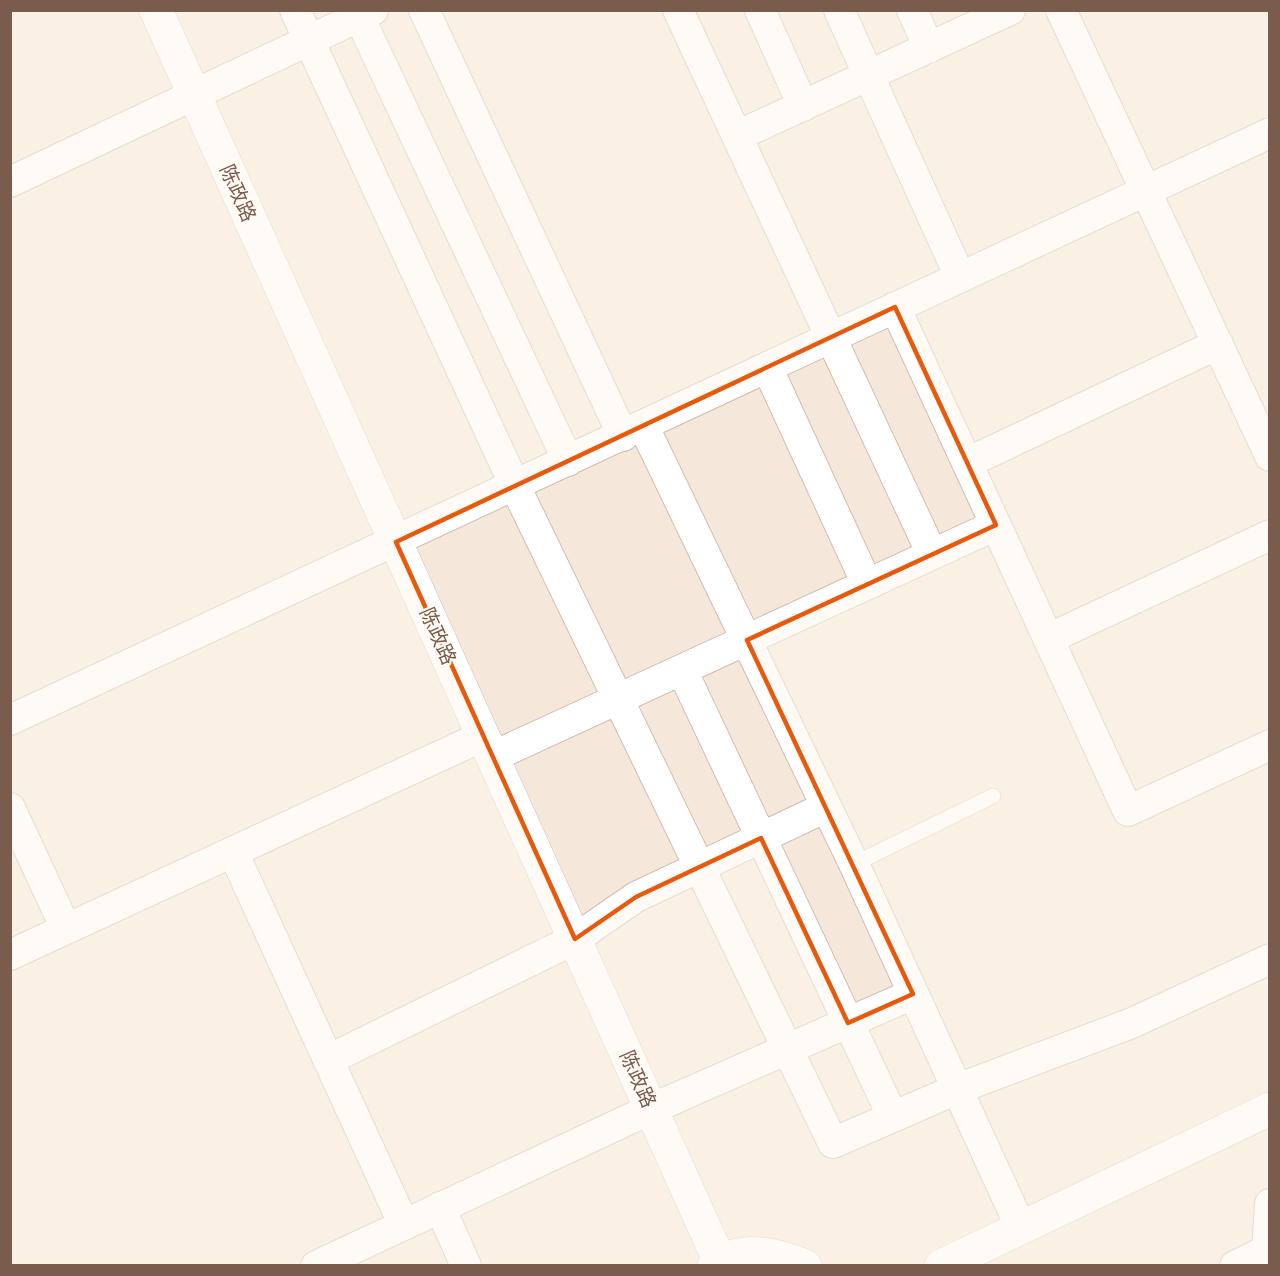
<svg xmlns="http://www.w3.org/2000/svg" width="1280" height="1276" font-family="'Golos Text','Noto Sans SC',sans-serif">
<rect width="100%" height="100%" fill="#fdf6ec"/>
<path fill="#f5e8da" d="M11,11H1269V1265H11Z"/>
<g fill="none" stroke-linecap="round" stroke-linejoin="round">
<defs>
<path id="service" d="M854,864L993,796"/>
<path id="minor" d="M295,10L515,486L833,1143L957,1089L1132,1023L1270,959
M356,10L568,461
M424,10L623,436
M678,10L932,554
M760,10L803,106
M839,10L960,277
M912,10L929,48
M1061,10L1270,456
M737,136L1010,10
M10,182L373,10
M895,307L1128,811L1270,745
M767,367L867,584
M643,425L854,864L1021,1228
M967,463L1218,344
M1048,639L1270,535
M682,670L893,1117
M10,720L1270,133
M492,757L996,525
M10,808L66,929
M233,852L404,1225
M10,955L483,736
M328,1060L575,939L636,897L826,807
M440,1207L466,1266
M316,1266L651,1109L913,994
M1235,1266L1270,1249
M1266,1266L1270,1204"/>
<path id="tertiary" d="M156,10L720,1262
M714,1266C742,1245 777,1254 805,1266
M941,1266L1270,1109"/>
</defs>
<use href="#service" stroke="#d1beb0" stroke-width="16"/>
<use href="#minor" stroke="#d1beb0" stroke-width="32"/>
<use href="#tertiary" stroke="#d1beb0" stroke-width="34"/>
<use href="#service" stroke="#fff" stroke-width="15"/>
<use href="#minor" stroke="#fff" stroke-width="30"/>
<use href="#tertiary" stroke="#fff" stroke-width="33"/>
</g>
<path d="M0 0H1280V1276H0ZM895,307L996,525L747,640L913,994L848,1023L761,838L636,897L575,939L396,542Z" fill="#fdf6ec" fill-opacity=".55" fill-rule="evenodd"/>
<path fill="none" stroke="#e8590c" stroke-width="4.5" stroke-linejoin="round" d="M895,307L996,525L747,640L913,994L848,1023L761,838L636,897L575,939L396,542Z"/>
<g text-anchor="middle" stroke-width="4.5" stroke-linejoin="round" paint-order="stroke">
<g font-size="20" fill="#7a5c4d" stroke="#fffaf3">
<text transform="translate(238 193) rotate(66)" y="7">陈政路</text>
<text transform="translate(438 636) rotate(66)" y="7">陈政路</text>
<text transform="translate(638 1079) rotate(66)" y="7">陈政路</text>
</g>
</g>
<rect width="1280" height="1276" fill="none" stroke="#7a5c4d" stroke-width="24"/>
</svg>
